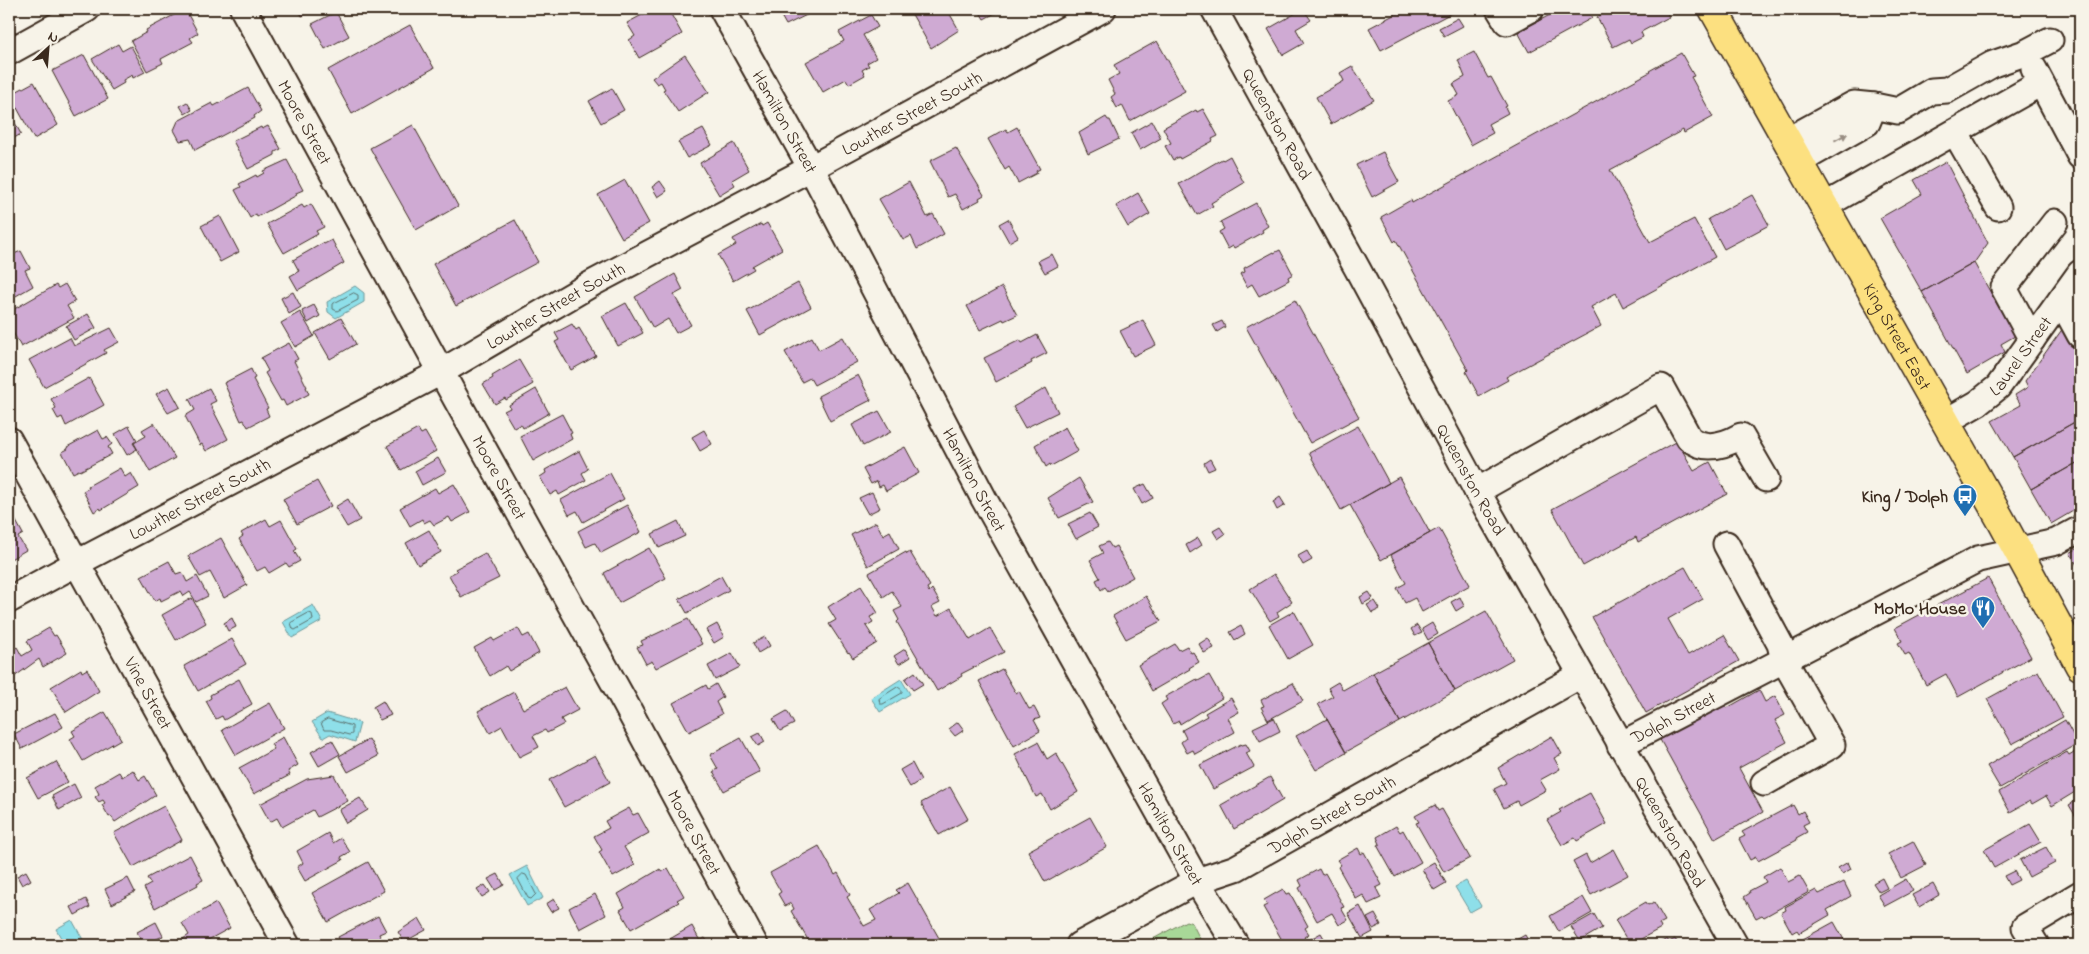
<svg xmlns="http://www.w3.org/2000/svg" width="2089" height="954" font-family="'Indie Flower',sans-serif">
<rect width="100%" height="100%" fill="#f7f3e8"/>
<filter id="ink" filterUnits="userSpaceOnUse"><feTurbulence type="fractalNoise" baseFrequency=".02" numOctaves="2"/><feDisplacementMap in="SourceGraphic" scale="10" xChannelSelector="R" yChannelSelector="G"/><feConvolveMatrix kernelMatrix="1 2 1 2 8 2 1 2 1" color-interpolation-filters="sRGB"/></filter>
<g filter="url(#ink)">
<path fill="#a8d898" stroke="#72815b" d="M1186,921L1192,923L1203,945H1142Z"/>
<path fill="#8edfe9" stroke="#6d9798" d="M355,286L364,293V302L336,318L328,312L327,302Z
M313,605L322,621L292,638L283,622Z
M901,679L910,694L880,712L871,698Z
M327,713L360,723L355,742L330,734L323,738L312,722Z
M527,866L543,898L527,906L510,875Z
M1466,881L1481,906L1470,912L1455,887Z
M72,920L86,945H65L56,929Z"/>
<g fill="none" stroke-linecap="round" stroke-linejoin="round">
<path stroke="#5c726f" stroke-width="1" d="M354,293L358,295V300L337,311L333,309V304Z
M309,613L312,614L313,620L295,630L293,629L291,623Z
M898,687L902,690V693L883,704H880L879,699Z
M328,719L352,726V734L349,735L331,730H324L321,723Z
M523,874L526,875L536,894L531,899L528,898L518,879Z"/>
</g>
<path fill="#cfaad3" stroke="#3b2a1e" d="M185,9L198,33L190,38L193,42L161,59L163,63L147,71L131,41L147,32L146,30Z
M298,9H316L302,16Z
M653,9H668L682,34L639,58L629,40L635,36L627,23Z
M777,9H819L786,25Z
M909,9H947L959,30L931,48Z
M978,9H1003L984,19Z
M1303,9L1311,20L1296,29L1304,43L1283,55L1268,29Z
M1405,9H1459L1381,50L1369,28Z
M1561,9H1587L1592,18L1529,52L1518,32Z
M1612,9H1665L1669,17L1641,32L1643,37L1631,43L1629,39L1613,47L1597,17Z
M336,12L349,36L325,49L312,24Z
M871,15L878,27L863,35L876,58L867,63L869,66L862,70L865,75L849,84L846,79L823,92L806,62L844,41L839,32Z
M1458,18L1463,26L1444,36L1439,28Z
M410,25L434,68L352,114L328,70Z
M1157,41L1185,91L1130,121L1122,105L1117,108L1111,97L1115,94L1108,80L1119,74L1114,65Z
M118,44L122,51L131,46L145,72L133,78L132,75L123,80L124,83L112,90L92,59Z
M1474,52L1488,78L1491,77L1507,106L1505,107L1508,113L1488,124L1493,133L1471,145L1448,101L1459,95L1453,84L1465,77L1458,60Z
M1681,53L1694,76L1691,77L1713,117L1684,133L1683,130L1610,170L1650,242L1694,219L1715,257L1623,307L1616,293L1591,307L1601,326L1506,377L1508,380L1479,396L1466,372L1468,370L1396,240L1394,242L1381,217L1411,200L1412,203L1650,72L1649,71Z
M84,55L108,99L76,116L52,71Z
M685,55L709,92L678,112L663,90L665,89L661,82L657,84L652,78Z
M1352,66L1374,100L1331,124L1316,97L1344,81L1340,73Z
M34,82L58,125L34,139L10,95Z
M248,88L261,111L254,116L255,118L195,150L190,139L180,141L174,130L178,121L212,103L214,106Z
M612,88L624,110L601,123L589,101Z
M187,102L192,110L185,114L180,106Z
M1203,109L1218,136L1212,139L1213,141L1180,159L1179,157L1173,160L1165,146L1171,143L1163,128L1196,110L1197,112Z
M9,112L21,134L9,141Z
M1106,117L1108,120H1110L1119,139L1088,154L1079,133Z
M1152,121L1161,138L1140,150L1131,133Z
M413,125L458,206L416,230L370,148Z
M268,126L281,149L275,152V155L248,169L233,141L261,127L262,129Z
M1017,127L1040,169L1036,171L1037,173L1018,183L1009,167L1005,170L988,139L1006,129L1008,132Z
M703,129L712,145L687,158L678,142Z
M734,143L749,170L732,180L735,185L719,195L700,163Z
M956,148L984,195L979,198L980,200L963,209L955,194L948,197L930,161Z
M1383,152L1399,182L1372,197L1356,165Z
M1230,156L1244,183L1211,203L1213,206L1197,215L1179,184L1222,159L1223,160Z
M287,160L303,190L296,193L297,195L257,217L256,214L250,218L235,190L241,187L239,184L256,175L257,177L264,173L263,171Z
M1946,162L1988,243L1974,263L1922,292L1880,218L1922,194L1914,180Z
M625,180L649,223L622,238L598,195Z
M660,181L667,191L658,197L652,187Z
M909,182L927,217L933,214L944,234L917,249L911,236L903,240L879,199Z
M1138,193L1150,214L1128,227L1116,206Z
M1752,195L1769,225L1724,249L1708,219Z
M1256,203L1268,226L1262,230L1263,232L1234,248L1233,246L1228,249L1219,232L1224,229L1220,222Z
M311,204L324,227L316,231L318,234L284,253L267,224L302,205L304,208Z
M220,216L239,252L220,262L201,226Z
M1008,219L1018,237L1009,242L999,224Z
M515,220L538,262L456,306L433,264Z
M767,223L782,249L752,266L754,269L733,281L718,255L736,245L733,239L761,224L762,226Z
M332,240L344,263L298,290L290,276L299,271L293,260L323,243L324,244Z
M1280,250L1293,274L1288,277L1289,280L1259,296L1252,284L1247,287L1240,274L1245,272L1244,268L1274,252V253Z
M21,251L30,268L25,270L33,286L9,300V256Z
M1052,254L1058,266L1045,273L1038,261Z
M1974,263L2015,336L2001,344L2005,352L1967,374L1922,292Z
M675,274L683,290L674,295L691,325L676,333L668,319L653,328L635,297Z
M798,283L811,307L760,335L747,311Z
M65,284L75,301L67,306L74,318L21,347L9,325V312L56,285L58,288Z
M1002,287L1017,315L1004,321L1003,319L980,330L967,306Z
M293,292L301,307L289,314L281,298Z
M1295,300L1359,417L1310,443L1246,327Z
M626,303L643,333L618,346L602,316Z
M314,305L320,316L308,323L302,311Z
M300,312L314,336L295,347L281,323Z
M88,314L96,328L74,340L66,326Z
M341,318L356,344L330,359L315,333Z
M1143,320L1156,345L1133,356L1120,331Z
M1222,321L1225,327L1217,332L1213,325Z
M572,324L576,330L579,328L596,356L571,370L555,342L559,340L555,333Z
M2066,324L2080,350V419L2013,457L1992,421L2021,405L2015,395L2028,387L2025,381Z
M111,328L119,342L104,350L106,353L44,387L29,360L70,338L74,346Z
M1037,335L1047,353L1031,361L1032,363L996,382L984,358L1020,340L1022,343Z
M812,337L819,350L843,337L857,362L814,385L810,378L802,382L785,352Z
M289,343L298,359L294,361L307,387H306L309,394L286,406L283,400L281,401L265,373L268,371L261,358Z
M519,360L533,384L506,400L505,398L495,404L483,384L493,378L492,376Z
M251,369L255,378L253,379L268,408L266,409L269,416L248,427L244,420L241,421L224,383Z
M858,375L871,400L830,421L818,396Z
M89,378L104,405L66,426L62,417L58,419L53,410L56,408L51,399Z
M169,387L180,407L168,413L156,394Z
M209,388L216,401L210,404L228,439L206,451L202,444L200,445L185,416L195,410L189,399Z
M1046,388L1058,412L1025,428L1013,407Z
M536,389L549,413L523,428L521,424L514,428L504,411L510,408L509,405Z
M879,411L891,432L863,446L852,425Z
M562,414L572,433L570,434L572,439L533,461L520,436Z
M2080,419V461L2031,489L2013,457Z
M154,423L175,458L150,472L134,443L146,436L142,430Z
M129,426L137,440L133,443L137,449L127,455L115,434Z
M1358,426L1389,483L1341,510L1309,453Z
M1065,427L1078,451L1051,466L1050,464L1046,467L1035,445Z
M418,429L421,434L425,432L436,451L401,470L387,446Z
M98,430L103,439L107,437L112,444L108,447L112,454L80,471L79,470L73,473L62,452L68,449L67,447Z
M704,430L712,444L700,451L692,437Z
M1677,441L1694,471L1710,462L1727,494L1638,542L1636,537L1583,566L1552,509Z
M905,447L919,473L886,491L883,485L879,487L877,481L871,484L863,469Z
M579,451L588,469L582,473L586,480L559,495L557,491L550,495L540,477L546,473L545,470Z
M438,458L446,472L422,485L415,471Z
M1210,459L1215,468L1208,471L1204,463Z
M2080,461V507L2051,524L2031,489Z
M120,468L125,477L131,473L139,487L101,510L100,508L94,512L83,491L89,488L88,486Z
M610,473L624,499L583,522L577,511L569,515L561,500Z
M1399,477L1430,533L1381,560L1350,505Z
M1079,478L1093,502L1059,518L1048,498Z
M317,481L331,506L297,524L283,499Z
M454,484L470,512L452,522L449,517L434,525L430,520L424,523L422,519L410,526L400,508L435,488L438,493Z
M1145,484L1153,498L1142,504L1134,489Z
M872,492L880,508L868,514L859,498Z
M1280,497L1285,505L1277,510L1273,502Z
M348,499L360,520L347,527L335,507Z
M627,505L641,532L601,553L595,543L586,547L578,531Z
M9,508L23,534L18,537L26,550L9,560Z
M1090,513L1098,527L1076,539L1068,524Z
M266,519L270,526L281,520L297,549L294,551L300,561L289,567L286,563L269,573L265,567L257,571L239,539L243,536L241,533Z
M678,521L685,536L659,548L652,534Z
M876,522L883,535L890,531L899,549L868,566L851,535Z
M1220,527L1225,534L1218,539L1213,531Z
M1439,528L1470,585L1422,612L1415,598L1405,603L1397,588L1406,583L1391,555Z
M429,530L441,552L418,565L406,543Z
M221,538L247,585L224,598L210,572L200,577L188,556Z
M1198,538L1202,545L1190,553L1186,545Z
M1108,542L1112,548L1116,546L1133,577L1108,591L1105,587L1101,590L1096,580L1100,578L1090,560L1103,553L1099,546Z
M2080,547V570L2070,553Z
M649,548L666,578L619,603L604,573Z
M1307,551L1312,560L1303,565L1298,556Z
M906,552L907,554L910,552L930,586L927,588L929,592L932,589L940,603L932,607L937,616L951,608L970,640L990,628L1004,652L961,674L962,676L937,691L897,622L899,620L894,611L902,607L892,591L883,597L869,573Z
M485,553L499,578L461,597L449,575L457,571L455,569Z
M169,561L176,574L182,572L187,582L197,576L208,596L196,602L190,592L184,596L181,591L161,601L160,598L155,601L141,576Z
M1685,567L1703,599L1668,619L1688,655L1724,635L1739,661L1646,713L1592,617Z
M1274,574L1292,602L1277,612L1279,616L1270,621L1250,589Z
M721,576L729,590L687,613L679,599Z
M1988,578L2031,657L1958,697L1946,674L1926,685L1909,653L1905,655L1898,643L1902,641L1895,628Z
M861,586L878,613L870,617L873,622L866,626L877,643L853,658L849,652L848,653L829,624L836,620L828,607Z
M1369,592L1373,598L1363,604L1360,597Z
M1146,596L1161,621L1126,639L1113,616Z
M1460,597L1464,606L1456,611L1451,602Z
M192,598L206,623L176,640L162,615Z
M1375,601L1380,609L1372,613L1367,605Z
M1294,611L1313,645L1288,659L1269,625Z
M1486,611L1513,659L1455,691L1428,643Z
M232,618L236,627L228,631L224,623Z
M688,619L702,644L656,668L652,661L646,664L637,647L643,645L641,641Z
M1432,623L1438,634L1428,640L1422,629Z
M717,624L724,637L714,643L706,630Z
M1417,625L1422,633L1415,636L1411,629Z
M1241,626L1245,634L1235,640L1230,632Z
M49,628L54,636L56,635L67,653L43,667L39,659L14,677L9,668V652L17,647L22,656L32,650L27,641Z
M518,628L523,637L529,634L539,653L509,671L506,666L490,676L474,648L492,638L494,641Z
M765,637L770,646L758,653L753,643Z
M1208,638L1214,648L1204,653L1199,644Z
M232,639L246,664L198,691L184,666Z
M1428,643L1455,691L1400,722L1373,673Z
M1175,644L1179,650L1187,646L1191,653L1193,652L1199,662L1189,668L1190,669L1152,691L1138,665Z
M905,649L910,657L899,664L894,656Z
M732,653L740,667L715,680L708,666Z
M81,669L82,672L87,669L99,691L66,712L51,687Z
M1002,669L1016,693L1019,691L1029,709L1034,707L1040,718L1034,720L1040,731L1014,746L979,681Z
M2038,671L2063,717L2012,744L1987,699Z
M915,672L923,684L913,690L905,679Z
M1373,673L1400,722L1346,752L1318,704L1333,696L1328,688L1338,682L1343,690Z
M1209,675L1222,698L1180,724L1179,721L1173,724L1161,704L1167,700L1165,697L1197,679L1198,681Z
M239,679L252,704L224,720L222,716L216,719L206,701L211,698L210,695Z
M1293,683L1303,701L1268,720L1261,707L1264,706L1261,700Z
M716,684L723,697L716,702L722,714L689,732L673,703L706,685L708,689Z
M565,687L578,710L561,719L564,724L547,733L545,730L533,736L539,747L519,757L502,726L490,733L478,711L514,692L523,709Z
M1759,690L1765,702L1775,696L1785,715L1775,720L1787,742L1739,768L1763,812L1715,839L1658,736L1723,701L1727,708Z
M1231,698L1239,712L1228,718L1235,732L1195,754L1193,750L1187,753L1181,742L1186,738L1182,730L1207,716L1205,713Z
M383,701L391,715L380,720L373,707Z
M270,703L284,728L236,755L222,730Z
M787,711L794,724L780,731L773,719Z
M105,712L121,739L83,761L70,739L75,736L72,731Z
M55,713L63,727L22,749L14,734Z
M1274,718L1280,731L1260,741L1253,728Z
M1327,719L1346,753L1316,770L1296,736Z
M2065,720L2078,744L2000,788L1987,766Z
M958,722L964,730L955,736L949,729Z
M760,733L765,742L758,746L752,737Z
M1552,736L1562,754L1554,758L1560,769L1540,780L1546,790L1519,805L1517,801L1504,808L1494,789L1506,783L1498,768Z
M283,737L298,765L288,771L290,775L254,794L239,768L274,749L271,744Z
M741,738L760,772L724,791L713,772L718,769L710,755Z
M369,739L378,756L348,772L339,756Z
M332,740L340,754L319,766L311,752Z
M1038,742L1047,759L1056,753L1078,792L1050,809L1042,794L1036,797L1015,754Z
M1241,744L1242,745L1246,744L1250,751L1246,753L1254,767L1213,789L1200,765Z
M2067,752L2069,755L2074,752L2080,763V789L2052,806L2046,796L2032,804L2030,801L2010,812L1999,792Z
M595,755L610,782L564,807L549,780Z
M56,762L68,782L38,798L27,778Z
M912,763L921,780L910,787L900,770Z
M133,770L139,780L145,776L156,795L115,822L111,816L109,817L102,805L105,803L103,800L99,802L95,797L99,794L95,786L119,772L122,777Z
M334,775L348,801L317,817L313,810L282,827L277,818L270,822L260,804L307,779Z
M1270,777L1283,800L1234,829L1221,805Z
M74,784L81,798L59,810L52,796Z
M950,787L968,819L939,835L921,803Z
M1590,793L1607,824L1577,841L1575,838L1562,845L1547,820L1561,812L1559,810Z
M360,798L368,810L346,823L339,810Z
M2080,798V818L2078,820L2069,805Z
M1435,805L1438,811L1442,809L1470,858L1444,872L1416,823L1419,822L1415,816Z
M1793,805L1798,814L1803,811L1809,822L1803,825L1807,832L1796,838L1797,840L1758,861L1756,857L1750,860L1739,839L1745,836L1742,832Z
M164,806L182,840L133,867L114,833Z
M629,808L633,815L638,813L649,833L624,847L635,865L613,877L599,852L602,850L594,836L609,828L605,821Z
M1090,817L1107,847L1045,882L1028,851Z
M2030,824L2041,842L1994,868L1984,850Z
M1396,826L1400,832L1403,830L1421,862L1395,877L1377,845L1380,844L1377,837Z
M328,833L333,843L341,838L350,852L341,857L343,860L305,881L297,867L303,863L297,851Z
M1913,841L1926,865L1901,878L1888,854Z
M819,846L835,875L838,873L850,895L847,897L864,926L876,920L870,910L899,893L896,890L908,883L939,938L927,945L925,942L919,945H807L805,942L808,940L791,911L794,909L791,903L785,906L778,894L781,892L770,873Z
M2046,847L2055,863L2029,877L2020,860Z
M1358,848L1361,854L1364,852L1382,885L1376,888L1381,898L1368,904L1363,895L1356,899L1338,867L1341,865L1337,860Z
M1614,849L1628,875L1591,895L1573,862L1586,855L1590,863Z
M190,855L203,880L197,883L198,885L155,908L144,888L151,884L147,878Z
M368,862L384,891L328,922L312,893Z
M1434,862L1446,883L1434,890L1422,869Z
M1848,862L1851,869L1842,874L1838,868Z
M1780,867L1788,882L1800,876L1809,892L1764,917L1762,915L1756,918L1744,897L1750,893L1749,891L1766,882L1763,877Z
M668,868L684,896L677,900L679,902L631,929L620,910L625,907L618,894L660,869L662,872Z
M1319,869L1322,875L1325,873L1344,907L1341,908L1348,920L1339,925L1332,913L1317,921L1299,888L1302,886L1299,880Z
M26,871L31,880L22,885L17,876Z
M2014,871L2019,880L2009,885L2004,876Z
M498,874L504,885L495,890L488,879Z
M128,878L135,892L112,904L105,889Z
M1882,878L1887,888L1879,892L1873,883Z
M1906,879L1913,891L1885,906L1878,895Z
M1844,882L1851,896L1827,910L1830,915L1799,933L1797,930L1792,933L1781,913L1786,910L1785,907L1816,890L1819,894Z
M1933,884L1939,895L1919,907L1912,895Z
M485,885L490,892L482,897L477,890Z
M1283,889L1286,894L1290,893L1308,926L1305,928L1309,934L1304,937L1306,940L1297,945H1287L1284,939L1282,940L1263,907L1267,905L1264,900Z
M595,894L606,915L580,929L569,908Z
M1583,897L1592,913L1559,932L1550,916Z
M86,899L90,907L75,915L71,907Z
M554,899L559,908L551,912L546,904Z
M1646,902L1648,905L1654,902L1665,921L1659,924L1661,928L1630,945L1615,920Z
M216,903L230,928L199,945H187L183,939L189,935L182,923Z
M1360,906L1373,932L1362,938L1348,913Z
M1375,914L1381,925L1373,929L1367,918Z
M1594,914L1602,928L1580,941L1571,927Z
M378,916L386,931L379,934L383,943L380,945H342L338,937Z
M419,918L426,930L404,942L398,932Z
M156,922L163,936L144,945L137,932Z
M1834,922L1847,945H1801L1805,943L1803,939Z
M692,926L700,941L705,938L710,945H664L663,943Z
M1321,933L1328,945H1309L1307,941Z
M1525,935L1530,944L1518,945L1516,940Z
M1667,939L1669,942L1675,939L1679,945H1656Z"/>
<g fill="none" stroke-linecap="round" stroke-linejoin="round">
<defs>
<g id="minor">
<path id="s1" d="M243,9L456,399L625,703L755,945"/>
<path id="s2" d="M722,9L811,168L984,499L1197,881L1236,945"/>
<path id="s3" d="M1214,9L1358,270L1477,491L1735,945"/>
<path d="M1499,9L1507,22L1531,9"/>
<path d="M9,52L87,9"/>
<path d="M2034,69L2080,156"/>
<path d="M1955,132L1998,207"/>
<path d="M1788,140L1854,104L1874,106L1898,111L1932,91L1947,90L1993,64L2025,53L2050,40"/>
<path d="M1800,161L1867,123L1874,106"/>
<path d="M1824,206L2041,83"/>
<path d="M2061,300L2080,335"/>
<path d="M2032,340L2004,288L2055,222"/>
<path id="s4" d="M1945,422L1978,403L1998,387L2080,273"/>
<path id="s5" d="M9,440L287,945"/>
<path d="M1477,491L1661,387L1689,438C1705,452 1725,445 1741,436L1766,479"/>
<path d="M1726,544L1780,644L1784,660L1832,745L1764,783"/>
<path id="s6" d="M9,600L77,563L441,372L593,283L811,168L1103,9"/>
<path id="s7" d="M1620,745L1978,559L2056,542L2080,529"/>
<path id="s8" d="M1079,945L1197,881L1236,868L1581,675"/>
<path d="M2036,945L2025,927L2080,894"/>
</g>
<g id="major">
<path id="s9" d="M1713,9L2002,522L2080,666"/>
</g>
</defs>
<use href="#minor" stroke="#3b2a1e" stroke-width="29"/>
<use href="#major" stroke="#3b2a1e" stroke-width="31"/>
<use href="#minor" stroke="#f7f3e8" stroke-width="25"/>
<use href="#major" stroke="#fce080" stroke-width="28"/>
</g>
<defs><path id="oneway-solid" d="M-6-.8H1V-3.2L6.5 0L1 3.2V.8H-6Z" transform="scale(1.25)"/></defs>
<use fill="#998e83" href="#oneway-solid" transform="translate(1841 137) rotate(-28)"/>
</g>
<defs>
<symbol id="bus-pin" viewBox="-11 -11 22 30"><path d="M0 17L-7.5 6A9.5 9.5 0 1 1 7.5 6Z" fill="#1f6fb2" stroke="#f7f3e8"/><path d="M-5-6H5V4H4V6H2V4H-2V6H-4V4H-5ZM-3.5-4V0h7V-4ZM-3.5 1.2v1.5H-2V1.2ZM2 1.2v1.5H3.5V1.2Z" fill="#fff"/></symbol>
<symbol id="restaurant-pin" viewBox="-11 -11 22 30"><path d="M0 17L-7.5 6A9.5 9.5 0 1 1 7.5 6Z" fill="#1f6fb2" stroke="#f7f3e8"/><path d="M-5-6h1v4h1v-4h1v4h1v-4h1v5L-1.5 .5V6h-2V.5L-5-1ZM5-6V6H3V1.5H1.5Q1.5-4 5-6Z" fill="#fff"/></symbol>
</defs>
<g fill-rule="evenodd">
<use href="#bus-pin" x="1951" y="482" width="28" height="38"/>
<use href="#restaurant-pin" x="1969" y="594" width="28" height="38"/>
</g>
<g text-anchor="middle" stroke-width="5" stroke-linejoin="round" paint-order="stroke">
<g font-size="18" fill="#3b2a1e" stroke="#f7f3e8">
<text dy="6" stroke="none"><textPath href="#s6" startOffset="1026">Lowther Street South</textPath></text>
<text dy="6" stroke="none"><textPath href="#s1" startOffset="129">Moore Street</textPath></text>
<text dy="6" stroke="none"><textPath href="#s2" startOffset="129">Hamilton Street</textPath></text>
<text dy="6" stroke="none"><textPath href="#s3" startOffset="131">Queenston Road</textPath></text>
<text dy="6" stroke="none"><textPath href="#s6" startOffset="621">Lowther Street South</textPath></text>
<text dy="6" stroke="none"><textPath href="#s9" startOffset="376">King Street East</textPath></text>
<text dy="6" stroke="none"><textPath href="#s4" startOffset="102">Laurel Street</textPath></text>
<text dy="6" stroke="none"><textPath href="#s1" startOffset="534">Moore Street</textPath></text>
<text dy="6" stroke="none"><textPath href="#s3" startOffset="536">Queenston Road</textPath></text>
<text dy="6" stroke="none"><textPath href="#s2" startOffset="534">Hamilton Street</textPath></text>
<text dy="6" stroke="none"><textPath href="#s6" startOffset="216">Lowther Street South</textPath></text>
<text dy="6" stroke="none"><textPath href="#s5" startOffset="289">Vine Street</textPath></text>
<text dy="6" stroke="none"><textPath href="#s7" startOffset="60">Dolph Street</textPath></text>
<text dy="6" stroke="none"><textPath href="#s8" startOffset="285">Dolph Street South</textPath></text>
<text dy="6" stroke="none"><textPath href="#s1" startOffset="939">Moore Street</textPath></text>
<text dy="6" stroke="none"><textPath href="#s3" startOffset="941">Queenston Road</textPath></text>
<text dy="6" stroke="none"><textPath href="#s2" startOffset="939">Hamilton Street</textPath></text>
</g>
<g font-size="18" font-weight="bold" fill="#3b2a1e" stroke="#f7f3e8" text-anchor="end">
<text x="1948" y="502">King / Dolph</text>
<text x="1966" y="614">MoMo House</text>
</g>
</g>
<rect width="2089" height="954" fill="none" stroke="#f7f3e8" stroke-width="30"/>
<rect x="15" y="15" width="2059" height="924" fill="none" stroke="#3b2a1e" stroke-width="2" filter="url(#ink)"/>
<g transform="translate(48 48) rotate(26)" stroke="#f7f3e8" stroke-width="4" paint-order="stroke">
<path d="M0-4L9 19L0 12L-9 19Z" fill="#3b2a1e"/>
<text y="-8" font-size="14" font-weight="bold" text-anchor="middle" fill="#3b2a1e">N</text>
</g>
</svg>
